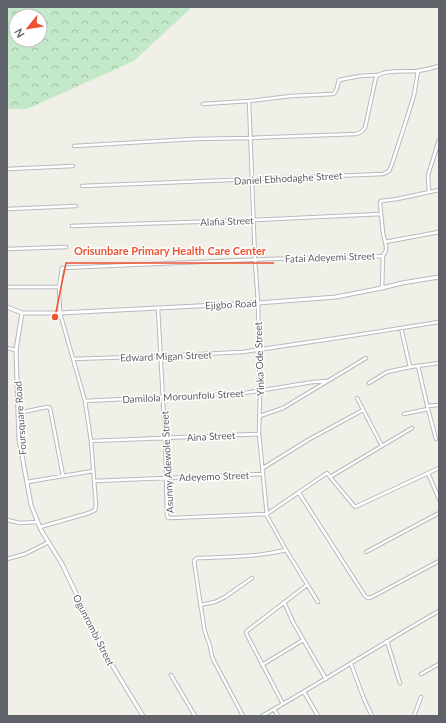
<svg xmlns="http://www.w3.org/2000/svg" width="446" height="723" font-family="Lato,sans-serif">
<defs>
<pattern id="forest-crowns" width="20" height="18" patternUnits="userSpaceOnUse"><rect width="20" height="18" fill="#c4e9c8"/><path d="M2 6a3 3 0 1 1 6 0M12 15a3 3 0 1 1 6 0" fill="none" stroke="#a2c0a6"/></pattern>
</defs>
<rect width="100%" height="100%" fill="#f1f0e8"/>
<path fill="url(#forest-crowns)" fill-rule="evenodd" d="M7,7H192L134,61L27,109H7ZM16,16H40V40H16Z"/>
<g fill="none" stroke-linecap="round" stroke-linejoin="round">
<defs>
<path id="minor" d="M249,101L255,260L258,303L260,391L259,434L267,516L286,550L318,602
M203,104L249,101L291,96L333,94C338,91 337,85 339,80L360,76L377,75
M74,146L194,139L250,138L356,134L361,132L365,128L376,77C383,69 406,72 417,71C424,70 432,68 439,66
M7,169L73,166
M82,186L383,174L389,171L392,164L406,121L414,95L418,71
M429,192L428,176L429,172L439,140
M7,209L76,206
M72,226L253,220L381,214
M385,242L439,232
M7,249L66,247
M7,287H59
M382,288L383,256L386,250V246L383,233L380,203L381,201L397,199L439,190
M158,308L165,438L167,515L168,518H171L267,514L327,473L330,477L355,507L439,468
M401,328L410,367
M7,348L16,350
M73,359L161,356L243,352L344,337L439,322
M418,366L428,409L436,439
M369,383L387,372L410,367L439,363
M357,398L382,446
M85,401L245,393L313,382L327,381
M427,406L439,405
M18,413L47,407L50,408L63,476
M404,414L428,409
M260,416L283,408L366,358
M91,441L259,434
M263,468L308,440L363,410
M428,473L439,499
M330,477L412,428
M94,481L263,474
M27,482L93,471
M299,493L365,596L368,598L372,597L439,561
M7,520L20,523L38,522
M40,527L89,513L95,510L96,505L91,441L85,401L60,313L59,287L62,268L269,259L383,256
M366,552L439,513
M7,559L25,554L49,542
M284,602L293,622L326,679
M200,605L215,602L225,597L252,578
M387,641L400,683
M351,664L364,699L372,716
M262,665L303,640
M421,674L439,664
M171,675L195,716
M304,692L318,716
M283,704L246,633L247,631L307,585
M274,709L278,716
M243,716L213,659C211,654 211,648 209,643C207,638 205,633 204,627L194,561L197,558C227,557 257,557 286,550
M262,716C322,682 379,645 439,611
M414,716L421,697"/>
<path id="tertiary" d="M7,307L22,313H60L258,303L336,297L382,288L402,283L439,277
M22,313L16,350L18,413L19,439L31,505L41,530L62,564L103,650L143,716"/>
</defs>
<use href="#minor" stroke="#b8b9be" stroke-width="4.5"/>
<use href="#tertiary" stroke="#b8b9be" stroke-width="5"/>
<use href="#minor" stroke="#fff" stroke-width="2.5"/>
<use href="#tertiary" stroke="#fff" stroke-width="3"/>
</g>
<g text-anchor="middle" stroke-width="3" stroke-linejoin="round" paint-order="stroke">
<g font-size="10" fill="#5f6268" stroke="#fff">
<text transform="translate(288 178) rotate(-3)" y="4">Daniel Ebhodaghe Street</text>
<text transform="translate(227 221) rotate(-2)" y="4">Alafia Street</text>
<text transform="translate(330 257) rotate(-2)" y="4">Fatai Adeyemi Street</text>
<text transform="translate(231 304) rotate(-3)" y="4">Ejigbo Road</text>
<text transform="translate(166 356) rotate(-2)" y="4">Edward Migan Street</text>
<text transform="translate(259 359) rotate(-92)" y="4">Yinka Ode Street</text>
<text transform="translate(183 396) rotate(-3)" y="4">Damilola Morounfolu Street</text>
<text transform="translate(20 418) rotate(-94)" y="4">Foursquare Road</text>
<text transform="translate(211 436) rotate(-3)" y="4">Aina Street</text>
<text transform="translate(167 462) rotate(-93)" y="4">Asunny Adewole Street</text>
<text transform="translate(214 476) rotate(-2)" y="4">Adeyemo Street</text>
<text transform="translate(94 630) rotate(63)" y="4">Ogunrombi Street</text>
</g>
</g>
<path fill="none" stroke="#ed5231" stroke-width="1.5" d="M55 317L66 263H274"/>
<circle fill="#ed5231" stroke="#fff" stroke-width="1.5" cx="55" cy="317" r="4"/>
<g font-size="11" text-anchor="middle" font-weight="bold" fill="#ed5231" stroke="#fff" stroke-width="3" stroke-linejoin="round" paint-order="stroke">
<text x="170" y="255">Orisunbare Primary Health Care Center</text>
</g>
<rect width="446" height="723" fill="none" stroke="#5f6268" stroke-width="16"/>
<g transform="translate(28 28) rotate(240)"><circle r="19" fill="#ffffff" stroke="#bfc0c3"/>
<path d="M0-3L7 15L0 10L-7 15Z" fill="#ed5231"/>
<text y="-6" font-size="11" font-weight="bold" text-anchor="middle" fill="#5f6268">N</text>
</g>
</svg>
